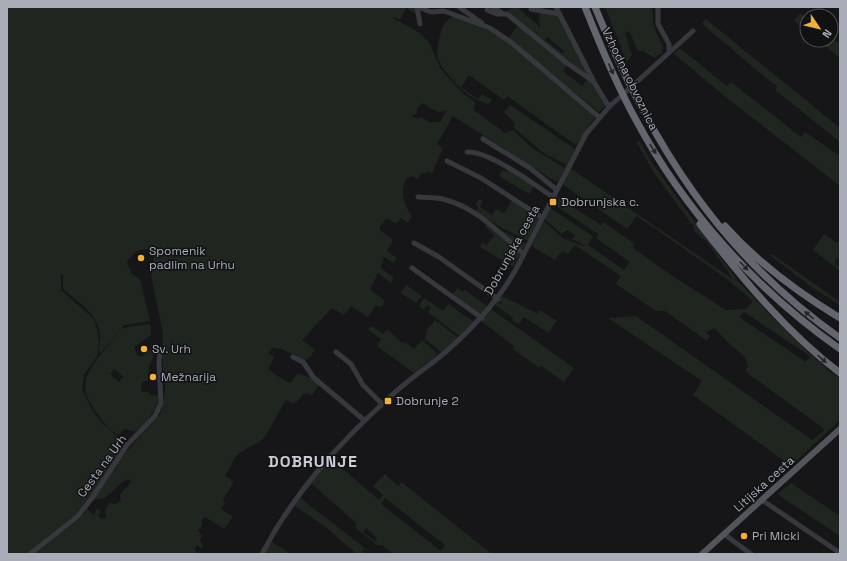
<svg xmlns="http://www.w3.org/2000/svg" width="847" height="561" font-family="'Space Grotesk',sans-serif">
<rect width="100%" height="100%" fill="#161618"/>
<path fill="#1e261f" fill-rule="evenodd" d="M7,7H416V14L406,8L400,20L393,17V18L420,33L430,44L440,68L445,74L464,94L475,102L474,110L505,133L513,130L532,148L565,168L558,182L553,180L453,116L437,144L443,148L432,173L427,171V173H422L417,179L414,176L407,178C400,189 403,205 412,216L408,223L401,218L396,224L386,218L379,229L393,240L387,251L397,258L394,263L384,257L381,268L394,278L391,283L378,273L370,289L385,301L381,307L376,305L368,317L351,306L344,315L332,308L302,340L315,350L310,357L305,360L281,349L272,348L269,353L274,357L269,369L276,375L290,383L298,373L311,378L319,384L312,396L308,393L304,394L294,404L286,400L266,435L260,442L247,448L236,456L225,476L234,481L223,500L225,503L221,509L233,517L224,529L205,517L202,520V526L198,530L202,535L200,541L203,546L202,549L197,545L194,550L198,554H34L79,519L87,509L94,515L97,508L101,512L98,516L102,519L106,518L105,511L109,503L115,504L121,501L120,495L131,482L128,479C115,485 109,502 94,499L126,452L160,414L163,404L165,388L162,356L163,333L151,275L155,250C141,248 135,250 127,262L131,273L140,279L150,321L124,325L100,354C98,349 101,340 100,333C97,313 77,301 63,289V274H61V290L93,318L96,325L99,340L98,352L96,358L84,374L82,389L91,408L101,422L117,436L121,449L91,495L74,516L27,554H7ZM423,103C433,109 436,115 447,110L440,122H429L422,117L417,119L412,115H416L418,107Z
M514,7H517L540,27L539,14L542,12L559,17L589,77L506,12ZM547,37L564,51L562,53L545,40Z
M605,7H651C654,13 652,19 654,26C656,33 659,39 663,46L662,53L655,58L643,51H638L629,31L625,33L632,55L627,62Z
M800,13L807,19V31L794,21Z
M454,16L490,29L501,36L596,116L576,145L507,96L504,100L469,75L461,87L478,99L482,94L492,100L488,105C483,101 478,101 472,97C462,91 440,69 438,58C436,52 438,46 439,40C442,27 443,22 454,16Z
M706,19L840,128V142L775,90L777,87L702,24Z
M518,25L568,64L563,71L582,86L587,79L594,85L606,105L599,112L508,39Z
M831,37L840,44V58L818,40H831Z
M680,48L727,86L731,82L801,137L805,132L840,156V186L727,98L674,54Z
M510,105L575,149L567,165L545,154L515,129L514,127L515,124L504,112Z
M640,141L652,163L738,281L777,322L828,370L840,378V420L791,466L693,395L702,381L608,318L636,316L812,440L823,432L824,429L745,371L748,366L745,357L732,346L714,328L706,332L710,336L707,341L665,311H656L616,284L621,276L575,245L568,254L562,251L555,260L531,246L544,221L564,239L586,247L578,241L572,240L575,235L567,230L562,234L544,219L550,208L593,236L588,245L624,270L630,262L596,238L598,234L552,203L556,196L601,225L603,222L635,244L633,248L674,277L726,310L746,309L753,301L727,279L637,216L627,229L562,184L570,168L731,278V276L707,242L694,231V227L654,173L637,143ZM744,312L810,356L806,362L739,317Z
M503,170L506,172L508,170L534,186L529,194L499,176Z
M479,199L483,201L480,207L492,215L496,209L504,213L513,199L538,217L540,219L528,241L504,229L475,212L478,208L476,203Z
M487,224L521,254L513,267L480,247L482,243L487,245L494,235L485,226Z
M495,227L524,242L527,245L521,249Z
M824,234L837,243L840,241V258L836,259L835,261L837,266H840V271L813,250Z
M772,254L840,302V305L813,288L771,256Z
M406,285L422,296L416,303L401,293Z
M458,288L463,292L465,290L488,307L482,315L452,295Z
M502,296L538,314L540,310L557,321L548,333L524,317L519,324L512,321L513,318L495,305L498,301L501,304L502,303L499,300Z
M424,298L443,311L448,304L474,322L461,335H458L428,312L431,308L427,305L424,310L419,306Z
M491,309L574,368L564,382L541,366L539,368L513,349L514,346L481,321Z
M435,320L457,337V340L441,352L425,339L427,330Z
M150,324L151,335L134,347L138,356H143L153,347L156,349L149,368L148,381L142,382L141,392H149L150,395L159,396C156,413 147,421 135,432L125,429L118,435C109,430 102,420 96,412C77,386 85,375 103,352C109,344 115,336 122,328ZM114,369L123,376L119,382L110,374Z
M372,326L383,334L387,329L402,343L404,342L414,349L422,340L436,352L437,355L414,373L377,346L381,339L368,330Z
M331,459L379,500L383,495L373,486L385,474L398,486L401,483L400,481L492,554H393L382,545H377L356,528V523L312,484L300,498L373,554L364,549L362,551L365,554H357L323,525L295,506L285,520V517L310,482ZM385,498L445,545L441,551L381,504ZM366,528L377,538L375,541L363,532Z
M791,483L840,516V536L777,494Z
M270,542H272L291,554H264Z"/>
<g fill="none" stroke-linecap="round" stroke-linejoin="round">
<path stroke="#37383d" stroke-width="5" d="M417,7L420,24
M418,7L431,12L444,11L490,28L512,43L599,117
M459,7L482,23
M493,7L502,13
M556,7L594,82L609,107
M658,7V24L669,44V52
M531,9L559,14
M487,10L497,14H507L567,63L594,82
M483,139L530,168L557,190
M467,152C490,151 533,184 553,197
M447,161L481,178L543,218
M418,197C427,198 437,197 446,200C477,208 500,234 524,254
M414,243L439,257L498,299
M412,268L482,318
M336,352L351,364L363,385L382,404
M293,357L303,362L314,378L364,420
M762,500L840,553
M724,534L751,554
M30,554L77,517L92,498L127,445L155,416L161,403L159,364L160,348
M262,554C294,492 340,442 392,395C408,380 425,369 442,355C471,330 496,304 515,271L586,134L609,107L693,31"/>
<path stroke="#53555c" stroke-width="6" d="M702,554L840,429"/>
<path stroke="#63666e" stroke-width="7" d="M585,7C600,45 616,84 636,120C684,210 756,290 840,349
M595,7C650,142 719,253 840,338
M700,224C741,277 786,332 840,373
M725,226C758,263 797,292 840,318"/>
</g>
<defs><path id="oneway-solid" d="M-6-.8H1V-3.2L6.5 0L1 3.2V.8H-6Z"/></defs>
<g fill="#26262a">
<use href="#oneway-solid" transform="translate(611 69) rotate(66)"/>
<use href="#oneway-solid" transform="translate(653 149) rotate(58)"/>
<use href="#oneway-solid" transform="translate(744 266) rotate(46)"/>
<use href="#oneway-solid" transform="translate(809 315) rotate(-141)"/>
<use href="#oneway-solid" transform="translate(822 359) rotate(42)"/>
</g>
<g fill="#f2b134" stroke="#111113" stroke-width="1.5">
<rect x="549" y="198" width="8" height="8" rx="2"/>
<circle cx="141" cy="258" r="4"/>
<circle cx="144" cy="349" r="4"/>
<circle cx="153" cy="377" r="4"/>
<rect x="384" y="397" width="8" height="8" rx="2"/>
<circle cx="744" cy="536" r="4"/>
</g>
<g text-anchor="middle" stroke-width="3" stroke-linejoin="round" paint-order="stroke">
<g font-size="12" fill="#a8adb8" stroke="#111113">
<text transform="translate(630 79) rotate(64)" y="4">Vzhodna obvoznica</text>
<text transform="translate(512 250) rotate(-61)" y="4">Dobrunjska cesta</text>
<text transform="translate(102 466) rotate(-54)" y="4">Cesta na Urh</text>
<text transform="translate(764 484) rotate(-42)" y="4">Litijska cesta</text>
</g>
<g font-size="12" fill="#a8adb8" stroke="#111113" text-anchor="start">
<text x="561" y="206">Dobrunjska c.</text>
<text x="149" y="255">Spomenik<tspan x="149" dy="14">padlim na Urhu</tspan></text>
<text x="152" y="353">Sv. Urh</text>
<text x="161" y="381">Mežnarija</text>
<text x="396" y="405">Dobrunje 2</text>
<text x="752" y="540">Pri Micki</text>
</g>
<g font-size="16" font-weight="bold" letter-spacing="1" fill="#c9ccd4" stroke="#111113">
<text x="313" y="467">DOBRUNJE</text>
</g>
</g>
<rect width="847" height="561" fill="none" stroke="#a8adb8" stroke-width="16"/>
<g transform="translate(819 28) rotate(125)"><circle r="19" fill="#111113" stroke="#4d4f55"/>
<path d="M0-3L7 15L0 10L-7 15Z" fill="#f2b134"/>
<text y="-6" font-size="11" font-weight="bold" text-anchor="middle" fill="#a8adb8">N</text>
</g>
</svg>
